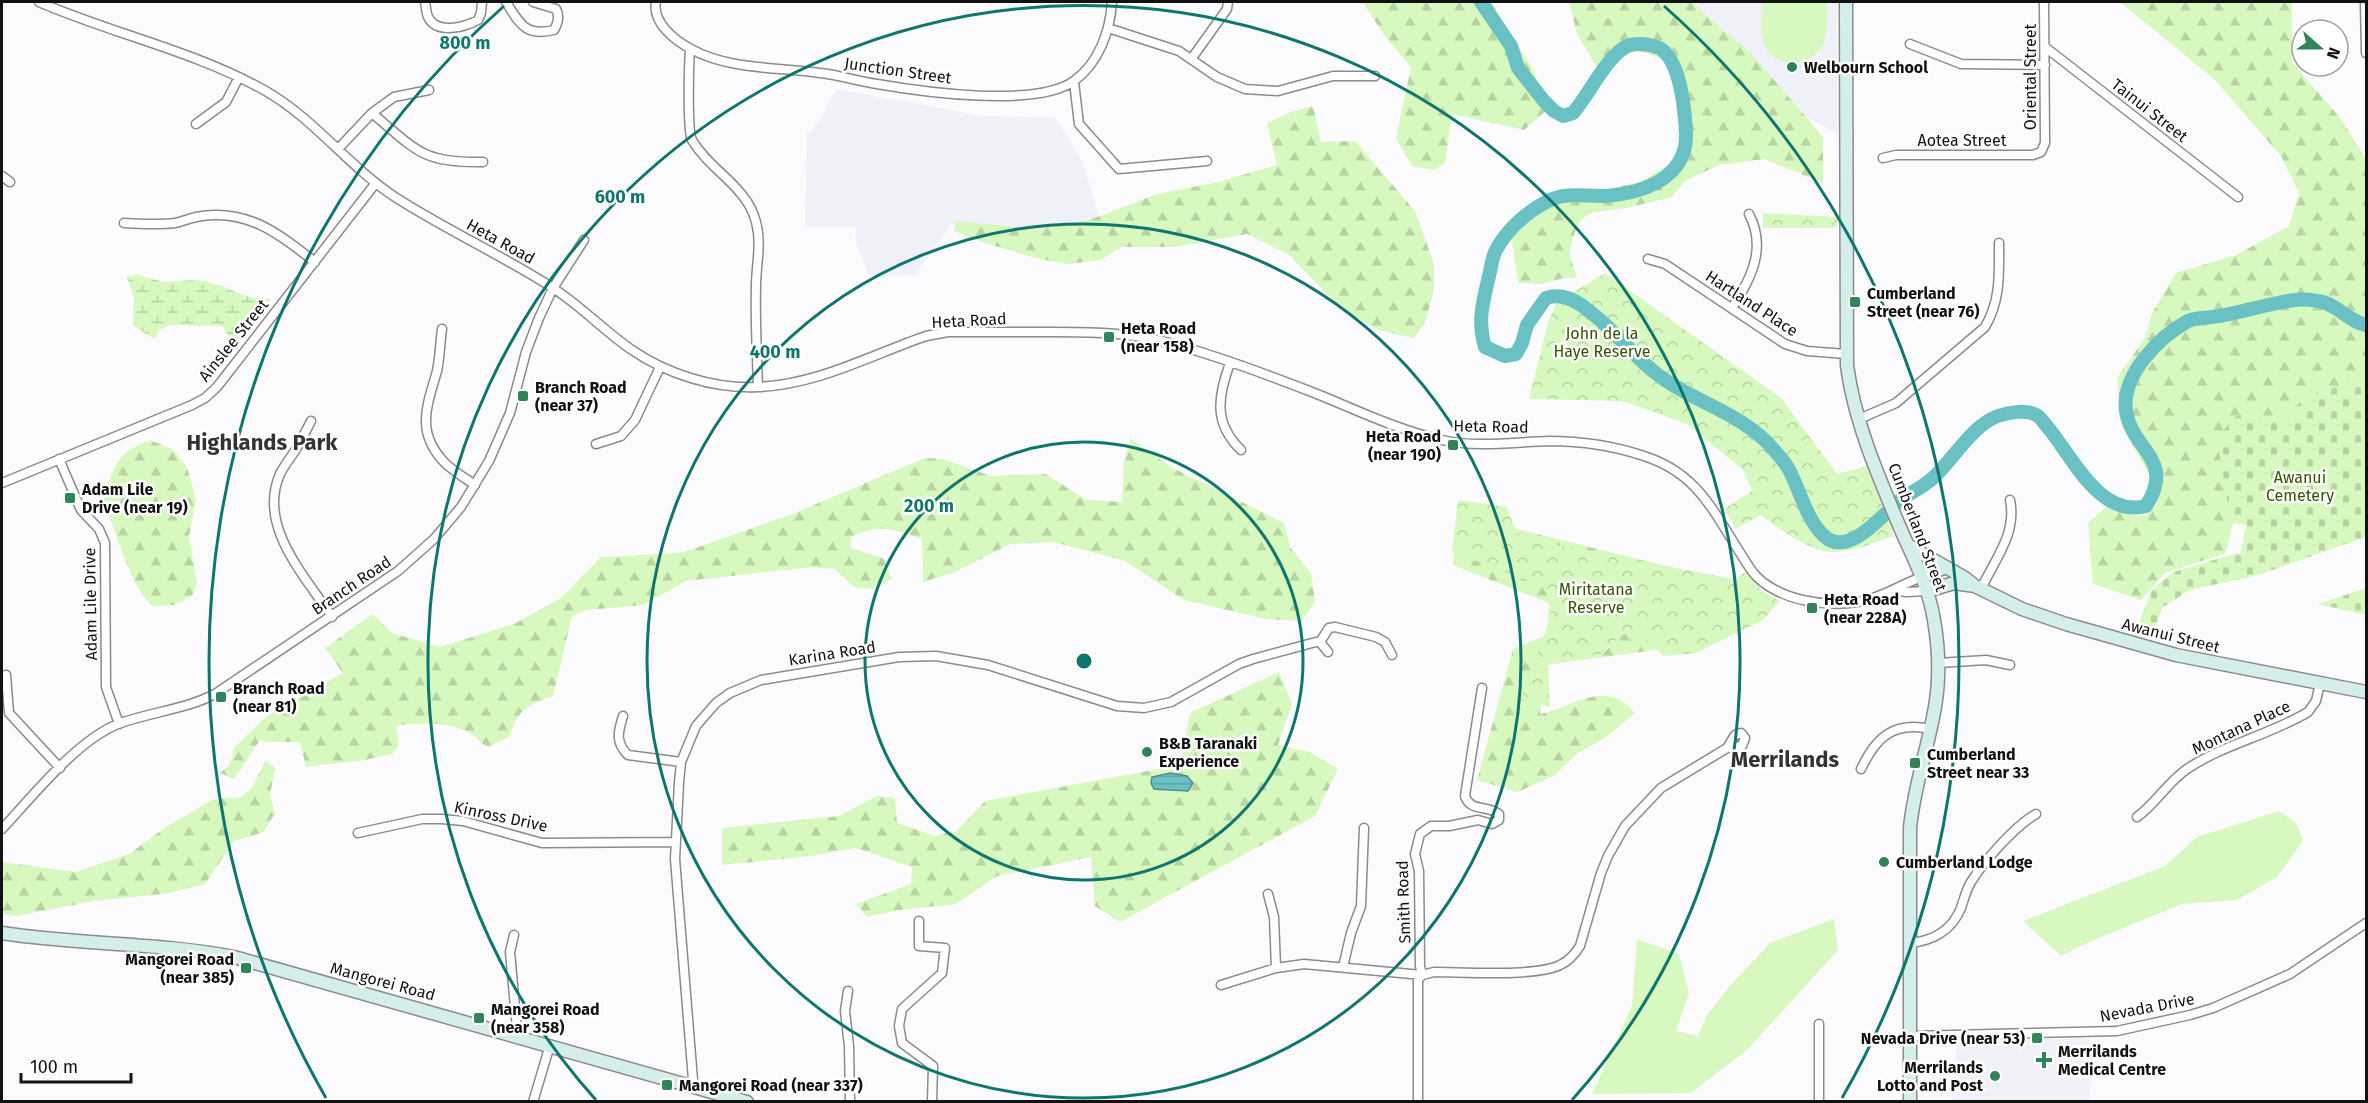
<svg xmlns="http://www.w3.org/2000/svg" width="2368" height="1103" font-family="'Fira Sans',sans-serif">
<defs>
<pattern id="forest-firs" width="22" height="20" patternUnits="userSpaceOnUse" patternTransform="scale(1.5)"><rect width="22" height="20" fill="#d7f8bf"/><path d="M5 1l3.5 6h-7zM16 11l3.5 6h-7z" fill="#b8d4a3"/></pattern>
<pattern id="wetland-marsh" width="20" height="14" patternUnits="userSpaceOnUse" patternTransform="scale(1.5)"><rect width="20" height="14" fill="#d7f8bf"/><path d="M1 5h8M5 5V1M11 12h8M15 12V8" fill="none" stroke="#b8d4a3"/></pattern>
<pattern id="cemetery-stones" width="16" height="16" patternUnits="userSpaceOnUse" patternTransform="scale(1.5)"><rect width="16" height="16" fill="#d7f8bf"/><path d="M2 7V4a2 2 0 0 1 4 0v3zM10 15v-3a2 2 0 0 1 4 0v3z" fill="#b8d4a3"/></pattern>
<pattern id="park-crowns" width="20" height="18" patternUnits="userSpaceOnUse" patternTransform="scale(1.5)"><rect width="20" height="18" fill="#d7f8bf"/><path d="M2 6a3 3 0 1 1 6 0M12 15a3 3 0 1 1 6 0" fill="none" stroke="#b8d4a3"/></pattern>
<pattern id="water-rules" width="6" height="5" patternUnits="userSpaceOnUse" patternTransform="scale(1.5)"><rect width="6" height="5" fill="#6ac1c3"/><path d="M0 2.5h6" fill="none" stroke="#5ba5a7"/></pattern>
</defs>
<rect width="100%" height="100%" fill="#fbfbfd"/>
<path fill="#f0f0f9" d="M1692,2H1837V133L1779,104Z
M836,89L984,116L1053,118L1060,124L1083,163L1102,226L1030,236L951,224L915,275L869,276L856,243L855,227H805L807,135L822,117Z
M2089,1038L2090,1101H1952L1957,1042Z"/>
<path fill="#d7f8bf" d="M1763,2H1827C1827,14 1828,32 1823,44C1812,69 1774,70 1764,44C1759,32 1762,14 1763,2Z
M2279,811L2297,824L2303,841L2277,877L2237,900L2182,904L2089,942L2061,956L2023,921L2165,866L2197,837Z
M1834,919L1838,950L1747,1050L1691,1093L1592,1094L1632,1006L1637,939L1679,954L1689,993L1676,1031L1698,1036L1707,1015L1729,987L1770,943Z"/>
<path fill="url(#forest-firs)" d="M1359,2H1491L1533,69L1547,110L1524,130L1452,114L1445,163L1434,170L1412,166L1396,138L1411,67L1384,35L1364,4Z
M1569,2H1693L1704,14L1748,50L1823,137V183L1764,159L1719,165L1685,181L1672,197L1626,208L1590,213L1581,220L1576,229L1569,253L1577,278H1564L1541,284L1518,283L1510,225L1531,213L1570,197L1640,182L1669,164L1682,150L1685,132L1682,104L1673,75L1664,60L1637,50L1598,69L1577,34Z
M2120,2H2292V62L2341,119L2366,159V402L2237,505L2226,553L2165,573L2141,600L2093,584L2088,523L2112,502L2131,515L2144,516L2157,505L2158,491L2122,426L2117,378L2145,338L2152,313L2176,273L2236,255L2289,226L2299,193L2281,156L2215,80Z
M1313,106L1321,142L1355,141L1415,211L1434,264V290L1425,323L1414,338L1378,330L1341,309L1289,255L1247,234L1174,247H1122L1100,260L1069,264L1039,259L982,242L954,231L956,221L1040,229L1092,219L1157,194L1218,182L1277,165L1267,123L1291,112Z
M1130,438L1173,468L1284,523L1290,547L1311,573L1315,601L1302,621L1266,619L1184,600L1125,561L1054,542L1010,544L955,572L923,582L922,539C892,529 881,523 851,537V548L883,558L892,579L872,589L854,587L834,569L812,567L686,581L643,605L586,610L572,616L553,696C527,706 518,708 510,736L489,747C479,743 475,735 466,731C444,721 419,724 396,725L399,745L392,754L365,760L306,767L300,742H268L260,740L234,779L220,773L230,764L234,748L267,716L343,673L325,648L373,614L392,633L440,647L514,624L561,598L601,557L681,553L795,513L925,458L942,459L991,476L1046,474L1086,500L1122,502L1124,463Z
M150,440L172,449L187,467L196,499L189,536L197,584L192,596L174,605L153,606C130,588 114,526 103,497C116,464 115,454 150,440Z
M1501,510L1517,529L1738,584L1678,647L1545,665L1540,714C1576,706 1605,678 1635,713L1605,738L1578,753L1554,776L1517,792L1477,780L1513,649L1547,635L1549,603L1453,565L1456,534Z
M1279,672L1292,704L1278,745L1310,752L1338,769L1315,816L1120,922L1095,906L1091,857L997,876L956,904L898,910L867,917L856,904L911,884L912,867L856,848L811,856L722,865V828L839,816L877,796L895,798L897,823L935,836L957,831L985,801L1180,765L1190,713Z
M266,760L275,768L270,795L275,813L264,832L234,841L205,884L170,893L94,901L16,916L2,914V862L76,872L129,854L166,827L212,800L241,797L251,789Z"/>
<path fill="url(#wetland-marsh)" d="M136,274L163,282L197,280L219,285L249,297L271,299L234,345L222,326L170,325L159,330L155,339L133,326L134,298L127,277Z"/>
<path fill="url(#cemetery-stones)" d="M2352,381H2366V537L2255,576L2190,590L2163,607L2151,637L2135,634L2151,591L2173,572L2241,552L2246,525L2231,523L2217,438L2235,417L2244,413L2277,424L2286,421L2297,405L2306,398Z
M2366,588V615L2318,604Z"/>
<path fill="url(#park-crowns)" d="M1763,213L1837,217V228H1763Z
M1605,273L1781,398L1837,474L1867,466L1894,536C1874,542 1851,553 1831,552C1810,551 1777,528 1761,515L1736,529L1724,509L1752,491L1743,470L1687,424L1623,401L1529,399L1548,322L1557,302Z
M1458,500L1507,507L1516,532L1547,543L1733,579L1746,572L1762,591L1780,601L1763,620L1696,653L1664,656L1643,638L1622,634L1604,653L1548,665L1550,707L1521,699L1549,622L1553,590L1452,552Z"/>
<path fill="url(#water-rules)" stroke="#508c8e" stroke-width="1.5" d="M1170,773L1187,776L1193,783L1188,791L1154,789L1151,783L1152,777Z"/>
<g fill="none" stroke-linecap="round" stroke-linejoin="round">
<path stroke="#6ac1c3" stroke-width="14" d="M1481,2L1511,46L1518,68L1544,101L1554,111L1563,116L1573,113C1588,96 1607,56 1627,46C1632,44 1643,43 1649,45C1653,46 1658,47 1661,49C1681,63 1685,112 1686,134C1687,178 1643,193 1606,196C1586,197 1567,191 1548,201C1528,211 1507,229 1496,250C1492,257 1491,268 1489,276C1483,303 1477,320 1485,347L1505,356L1516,354L1522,343L1527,325L1546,298C1565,292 1580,303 1594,315C1616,332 1632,354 1653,371C1691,402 1742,412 1774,450C1779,456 1785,462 1788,468C1800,488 1807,525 1828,539C1852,554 1883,514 1899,501C1910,493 1923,487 1933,478C1953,460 1972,425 1998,416C2009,412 2028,409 2038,416C2042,419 2046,426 2050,430C2073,459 2101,518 2146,506C2176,459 2132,451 2126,411C2121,375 2159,337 2188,321C2196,317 2210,318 2219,316C2244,312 2270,303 2295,300C2302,299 2311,300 2318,301C2336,303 2349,322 2366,325"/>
<defs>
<path id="street" d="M39,2C113,34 194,51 264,90C314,118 348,166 395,197C446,230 502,255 553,288C581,306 604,331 632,350C667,374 714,389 757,387C817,385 871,355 926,336L948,332C978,332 1008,332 1038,332C1081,332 1123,331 1166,342C1215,355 1265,374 1312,392C1355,409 1397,430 1442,440C1477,448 1514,442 1549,441C1579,441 1614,446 1644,456C1696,473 1711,507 1739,551C1744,559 1750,570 1757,577C1782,601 1825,607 1858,602C1882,598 1899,585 1922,577
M425,2C426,6 426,12 428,17C437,35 465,27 478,20L481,13L482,2
M506,2C519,22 524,37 554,30C558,23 560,16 556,9L533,2
M656,2C652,22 674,40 691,49C729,70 778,67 820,73C839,75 858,81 877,84C923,92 1036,108 1074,81C1099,63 1110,31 1112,2
M2365,2L2366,53
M1108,28L1179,51L1217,77L1245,89L1278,91L1333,76H1375
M1910,44L1961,64L2045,65
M2045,47L2238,197
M690,49C689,63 687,130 692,140C710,171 747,186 756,222C762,244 756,265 756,286C755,320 757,353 758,387
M1192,58L1227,9L1228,2
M1074,82L1079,124L1119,169L1207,161
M372,113C417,151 422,163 483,162
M196,124L226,102L239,77
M338,149L372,113L394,97L429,90
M1883,158L1896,155H2033L2041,152L2045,143L2044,2
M2,176L10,182
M124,223C141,224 158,225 175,223C184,221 193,217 202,216C249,209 280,235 315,262
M1648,259L1665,264L1785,344L1807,351L1846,354
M1732,308C1751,279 1767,248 1749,214
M442,329C440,343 440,357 437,371C427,406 415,432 445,463C453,471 465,478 475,485
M1230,363C1218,396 1213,423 1241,450
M1859,419L1896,403L1985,327C2001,300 1999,273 1999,243
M311,421C306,431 301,441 295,451C290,458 284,466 280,474C257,526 305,576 332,617
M596,444L621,436L635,420L660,367
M59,459L81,510L99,529L105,543L106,687L119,724
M2,483L192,405L205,398L217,387L375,184
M1981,589C1995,559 2017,534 2010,500
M1896,590L1906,592L1927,591
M1320,642L1329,628L1335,627L1376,637L1385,642L1392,655
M1938,663L1986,660L2010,665
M6,675L9,713L60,768
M623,716C618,732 615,742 628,755L681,762
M1861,769C1876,737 1894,721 1930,729
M2137,817C2156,803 2168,782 2187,769C2224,744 2270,735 2308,712L2316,701L2320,683
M2,829C33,796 76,741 118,724C150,712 184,710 215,694L398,571L434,539L461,507L489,461L510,413L526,352L539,318L553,288L584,240
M358,833L422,819H442L463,821L542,843L675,842
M1268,894L1274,917L1276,968
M919,921V946L945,948L942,973L902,1009L899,1026L902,1043L933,1066L932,1102
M514,935L510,952L517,1029L515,1035
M1910,943C1933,941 1952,930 1961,908C1964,899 1966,890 1971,882C1984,861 2015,826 2036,814
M1343,967L1351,933L1361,906L1364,828
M1221,985L1276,968L1304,964L1422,975L1434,972C1464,972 1536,977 1560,965C1569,961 1575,954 1580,946L1601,873L1608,856L1625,826L1661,788L1727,748L1735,735L1741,733L1745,738L1742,746L1727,748
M848,991L845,1011L849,1046L850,1102
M1819,1024V1102
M1910,1036L2117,1031L2190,1015L2213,1008L2290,974L2366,923
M692,1086L693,1080L675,859L679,783L681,762L696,726L716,703L730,693L761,680L899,657L936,656L988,665L1117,706L1144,708L1171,702L1239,664L1253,659L1316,642H1320L1328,652
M533,1102L550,1045
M1418,1102V980L1422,975L1420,966L1419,871L1415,854L1420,834L1431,826H1449L1478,820L1492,824L1499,820V814C1488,805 1470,812 1465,796L1482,688"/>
<path id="secondary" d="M1846,2L1847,365C1854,421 1879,478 1901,530C1914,559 1929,588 1934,620C1939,649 1940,678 1935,707C1928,748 1914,786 1910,828V1102
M1909,546L1965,578L1975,586L2022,609L2066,624L2176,655L2366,692
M1922,577L1946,567
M1927,591L1954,583L1975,586
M2,933C79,945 155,942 234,957L747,1102"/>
</defs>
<use href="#street" stroke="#8b8b8d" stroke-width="11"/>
<use href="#secondary" stroke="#8b8b8d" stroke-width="15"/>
<use href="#street" stroke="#fff" stroke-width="8"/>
<use href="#secondary" stroke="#d4efe9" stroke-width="12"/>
</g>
<g fill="none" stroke="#0f766e" stroke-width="3">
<circle cx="1084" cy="661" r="219"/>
<circle cx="1084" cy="661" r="437"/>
<path d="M596 1100A656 656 0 1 1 1572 1100"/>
<path d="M326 1098A875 875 0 0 1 504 6M1664 6A875 875 0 0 1 1842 1098"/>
</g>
<g fill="#2f8559" stroke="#fff" stroke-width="2">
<circle cx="1792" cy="67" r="6"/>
<rect x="1849" y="296" width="12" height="12" rx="3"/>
<rect x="1103" y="331" width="12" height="12" rx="3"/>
<rect x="517" y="390" width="12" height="12" rx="3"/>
<rect x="1447" y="439" width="12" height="12" rx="3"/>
<rect x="64" y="492" width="12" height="12" rx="3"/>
<rect x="1806" y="602" width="12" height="12" rx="3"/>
<rect x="215" y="691" width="12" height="12" rx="3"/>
<circle cx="1147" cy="752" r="6"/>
<rect x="1909" y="757" width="12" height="12" rx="3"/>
<circle cx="1884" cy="862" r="6"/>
<rect x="240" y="962" width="12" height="12" rx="3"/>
<rect x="473" y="1012" width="12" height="12" rx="3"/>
<rect x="2031" y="1032" width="12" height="12" rx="3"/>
<path d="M2041 1051h6v6h6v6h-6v6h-6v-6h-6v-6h6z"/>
<circle cx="1995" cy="1076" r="6"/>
<rect x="661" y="1079" width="12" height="12" rx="3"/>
</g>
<g text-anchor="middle" stroke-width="5" stroke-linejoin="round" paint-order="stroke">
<g font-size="16" font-weight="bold" fill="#121213" stroke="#fff" text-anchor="start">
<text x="1804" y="73">Welbourn School</text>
<text x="1867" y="299">Cumberland<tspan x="1867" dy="18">Street (near 76)</tspan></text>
<text x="1121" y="334">Heta Road<tspan x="1121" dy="18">(near 158)</tspan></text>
<text x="535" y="393">Branch Road<tspan x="535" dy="18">(near 37)</tspan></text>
<text x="1441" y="442" text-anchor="end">Heta Road<tspan x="1441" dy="18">(near 190)</tspan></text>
<text x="82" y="495">Adam Lile<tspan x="82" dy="18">Drive (near 19)</tspan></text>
<text x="1824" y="605">Heta Road<tspan x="1824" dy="18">(near 228A)</tspan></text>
<text x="233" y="694">Branch Road<tspan x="233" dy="18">(near 81)</tspan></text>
<text x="1159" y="749">B&amp;B Taranaki<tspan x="1159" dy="18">Experience</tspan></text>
<text x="1927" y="760">Cumberland<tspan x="1927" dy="18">Street near 33</tspan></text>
<text x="1896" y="868">Cumberland Lodge</text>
<text x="234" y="965" text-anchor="end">Mangorei Road<tspan x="234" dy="18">(near 385)</tspan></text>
<text x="491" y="1015">Mangorei Road<tspan x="491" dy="18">(near 358)</tspan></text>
<text x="2025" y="1044" text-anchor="end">Nevada Drive (near 53)</text>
<text x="2058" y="1057">Merrilands<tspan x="2058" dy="18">Medical Centre</tspan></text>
<text x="1983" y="1073" text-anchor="end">Merrilands<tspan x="1983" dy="18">Lotto and Post</tspan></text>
<text x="679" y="1091">Mangorei Road (near 337)</text>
</g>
<g font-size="16" fill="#121213" stroke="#fff">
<text transform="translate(898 70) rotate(8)" y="6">Junction Street</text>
<text transform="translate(2030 77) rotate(-90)" y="6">Oriental Street</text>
<text transform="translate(2150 110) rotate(38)" y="6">Tainui Street</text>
<text x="1962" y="146">Aotea Street</text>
<text transform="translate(501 241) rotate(29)" y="6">Heta Road</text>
<text transform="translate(1752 303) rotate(33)" y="6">Hartland Place</text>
<text transform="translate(969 320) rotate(-3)" y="6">Heta Road</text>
<text transform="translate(233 340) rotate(-51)" y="6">Ainslee Street</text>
<text transform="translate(1491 426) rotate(1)" y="6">Heta Road</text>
<text transform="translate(1918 527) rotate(69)" y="6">Cumberland Street</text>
<text transform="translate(351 585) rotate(-34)" y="6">Branch Road</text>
<text transform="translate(90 604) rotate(-91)" y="6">Adam Lile Drive</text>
<text transform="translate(2171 635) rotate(14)" y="6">Awanui Street</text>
<text transform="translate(832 653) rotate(-9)" y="6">Karina Road</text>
<text transform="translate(2241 727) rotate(-25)" y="6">Montana Place</text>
<text transform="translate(501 816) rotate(12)" y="6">Kinross Drive</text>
<text transform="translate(1403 902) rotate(-92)" y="6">Smith Road</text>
<text transform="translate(383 981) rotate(15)" y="6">Mangorei Road</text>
<text transform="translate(2147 1007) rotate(-11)" y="6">Nevada Drive</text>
</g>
<g font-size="16" fill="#305601" stroke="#fff">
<text x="1602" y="339">John de la<tspan x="1602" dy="18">Haye Reserve</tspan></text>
<text x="2300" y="483">Awanui<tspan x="2300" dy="18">Cemetery</tspan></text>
<text x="1596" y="595">Miritatana<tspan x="1596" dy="18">Reserve</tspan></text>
</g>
<g font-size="22" font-weight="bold" fill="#333334" stroke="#fff">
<text x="262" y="450">Highlands Park</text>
<text x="1785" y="767">Merrilands</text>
</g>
</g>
<circle cx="1084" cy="661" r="9" fill="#0f766e" stroke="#fff" stroke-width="3"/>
<g font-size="18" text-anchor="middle" font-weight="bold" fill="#0f766e" stroke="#fff" stroke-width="5" stroke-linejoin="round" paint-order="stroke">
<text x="465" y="49">800 m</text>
<text x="620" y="203">600 m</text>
<text x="775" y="358">400 m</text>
<text x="929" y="512">200 m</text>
</g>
<rect width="2368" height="1103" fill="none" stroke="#121213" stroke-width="6"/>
<g transform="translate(2320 48) rotate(111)"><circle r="28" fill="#ffffff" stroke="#a0a0a1" stroke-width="1.5"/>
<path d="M0-4.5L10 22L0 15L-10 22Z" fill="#2f8559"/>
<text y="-9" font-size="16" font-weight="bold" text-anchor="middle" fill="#121213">N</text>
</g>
<path d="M21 1073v9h110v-9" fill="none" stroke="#121213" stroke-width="3"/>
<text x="30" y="1073" font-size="18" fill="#121213" stroke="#ffffff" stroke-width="4.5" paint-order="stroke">100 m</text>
</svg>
